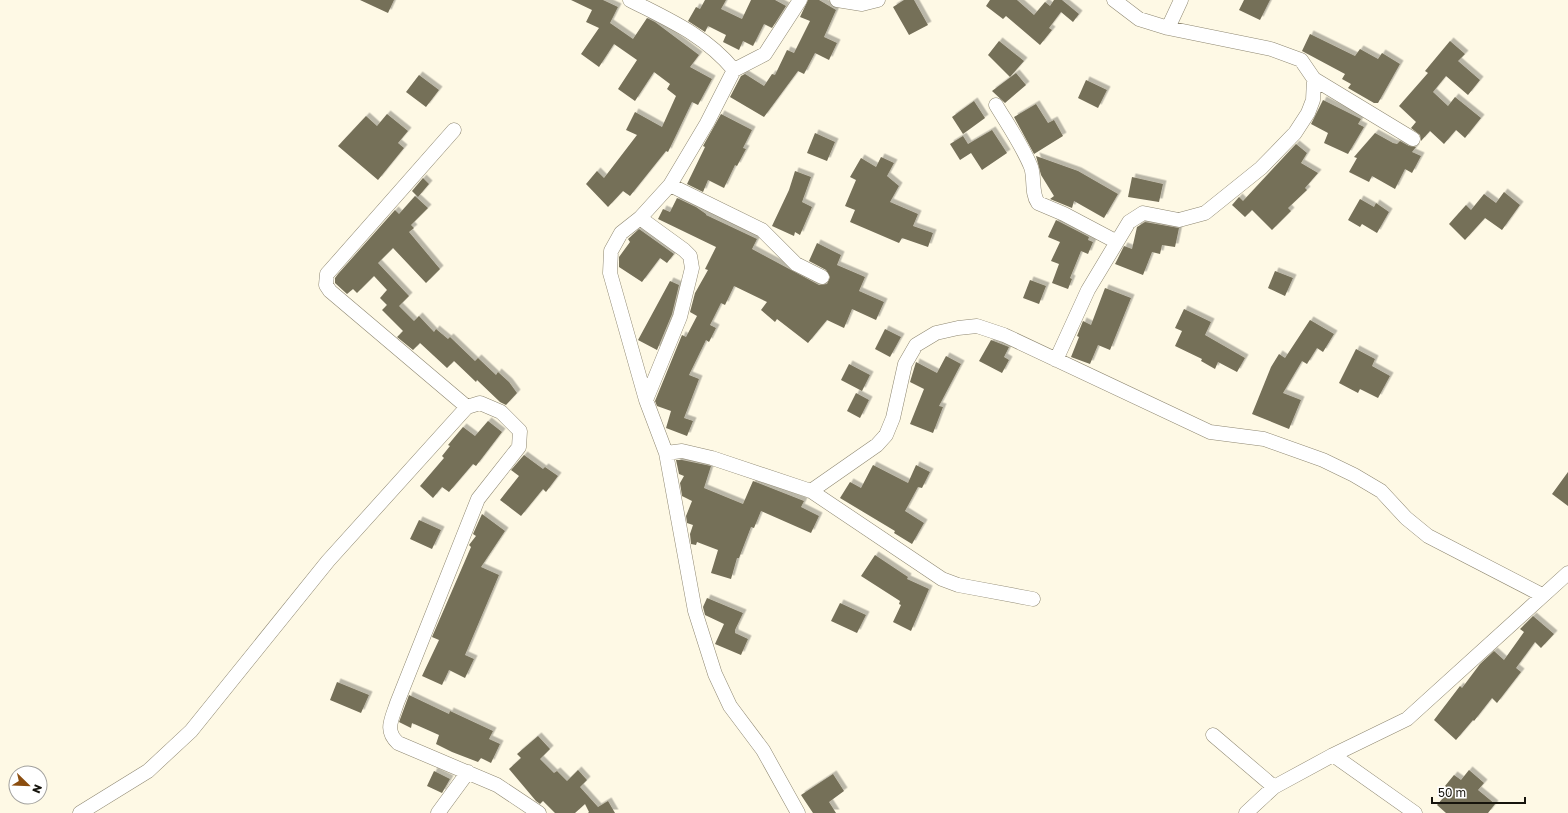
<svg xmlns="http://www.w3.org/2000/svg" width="1568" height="813" font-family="'Golos Text',sans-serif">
<defs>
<filter id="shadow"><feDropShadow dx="3.5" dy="-3.5" stdDeviation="0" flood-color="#0004"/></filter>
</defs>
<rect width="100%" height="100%" fill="#fef9e5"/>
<path fill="#756f59" filter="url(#shadow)" d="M360,0H394L388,13Z
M571,0H603L618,7L610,23L633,39L647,18L655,22L699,55L690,67L712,79L698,105L692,102L668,152L666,151L630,196L623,191L608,207L586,184L597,171L604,178L637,135L626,130L635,112L662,127L676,96L667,89L670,84L654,72L635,101L618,89L637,60L614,44L599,67L581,54L599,28L586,22L592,10Z
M705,0H726L721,9L742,19L751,0H775L786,6L772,28L764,24L753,46L743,41L739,50L723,42L726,35L708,26L705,32L688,21L696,7L700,9Z
M808,0H819L836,10L824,37L837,43L829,60L815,53L804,74L798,71L764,117L730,97L741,76L745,74L764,86L772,74L775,75L787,50L794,53L810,21L800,17Z
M904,0H914L928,25L909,35L893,7Z
M990,0H1017L1034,15L1045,2L1050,6L1054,0H1062L1079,14L1073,22L1061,12L1049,28L1052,30L1040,45L1006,16L1003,19L986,6Z
M1244,0H1270L1260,20L1239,10Z
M1310,34L1355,56L1360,49L1378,59L1382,53L1400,64L1378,103H1374L1348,88L1351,84L1342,79L1345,74L1302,51Z
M999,41L1024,61L1010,77L988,55Z
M1450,41L1465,54L1458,61L1480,80L1468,95L1446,76L1433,92L1448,106L1455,97L1481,118L1465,138L1456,130L1444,144L1430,131L1421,141L1420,135L1411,128L1416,122L1399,106L1428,73L1425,71Z
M1016,73L1026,85L1005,103L992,91Z
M419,75L439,90L426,107L406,92Z
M1086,80L1107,90L1098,108L1078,98Z
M1323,100L1361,119L1358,124L1364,127L1348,154L1324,143L1328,133L1311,124Z
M974,101L985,118L963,134L952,117Z
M1036,104L1048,123L1054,120L1063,136L1034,154L1014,117Z
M387,114L408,131L398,143L404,148L378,180L338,146L366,116L377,126Z
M721,114L752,130L743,148L746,149L737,166L735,165L724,188L708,180L703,192L687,184L705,147L703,146Z
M992,130L1007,153L982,170L971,153L960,160L950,144L963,136L968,144Z
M815,133L835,142L827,161L807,153Z
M1375,133L1393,143L1397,144L1400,141L1409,146L1416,147L1412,152L1421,156L1412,173L1405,169L1395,189L1372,176L1369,182L1349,172L1357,158L1354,157Z
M1296,144L1307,153L1301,163L1318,173L1305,188L1307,190L1288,208L1291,211L1272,230L1252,210L1245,217L1232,205L1239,197L1243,201Z
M1036,156L1078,171L1118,194L1104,218L1074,201L1072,208L1050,199L1054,196L1041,175Z
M881,157L894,163L887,176L899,186L890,202L918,214L913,226L933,233L928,247L902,238L899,243L850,222L855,210L845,206L856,180L850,177L861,158L876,167Z
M795,171L811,177L802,202L812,207L800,235L795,232L794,236L772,226L789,190Z
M1132,177L1163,184L1159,202L1128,197Z
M423,178L429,184L418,197L412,191Z
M1504,192L1520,205L1502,230L1485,218L1465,240L1449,224L1466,205L1471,210L1484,194L1496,203Z
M415,196L428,208L411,225L414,228L409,232L440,269L426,283L393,248L378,263L409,296L399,306L414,321L419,316L434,332L436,329L448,339L450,337L475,361L478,358L496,375L498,372L509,382L517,393L506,405L500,402L477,380L476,382L454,361L447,368L420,343L413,350L397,337L403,331L382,310L387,305L380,298L387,290L374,276L357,293L353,289L347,294L335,283V278L338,274L395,210L399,214Z
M677,198L696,207L706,214V215L757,239L752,249L819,285L827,284L830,277L826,270L809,261L817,243L841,255L837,265L865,277L859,291L884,302L876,320L852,309L844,328L827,320L808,343L777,319L775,322L761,310L767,302L734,286L725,305L721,303L710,325L716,328L709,342L706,340L689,375L699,379L684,418L693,421L687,436L666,428L671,411L657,406L655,401L682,335L686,337L697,316L690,312L695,293L708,270L705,269L716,247L658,219L663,209L670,212Z
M1360,199L1374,207L1376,203L1389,212L1377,233L1362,224L1360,227L1348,220Z
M1056,220L1089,237L1088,240L1093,242L1088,254L1081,251L1070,278L1072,279L1068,289L1052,283L1059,264L1051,261L1060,242L1048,237Z
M1145,222L1179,228L1175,247L1162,245L1160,254L1152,252L1143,275L1115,264L1124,246L1132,249L1137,227Z
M639,229L674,254L667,263L660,258L642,282L619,267V257L630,242L628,239Z
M1275,271L1293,278L1285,296L1268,288Z
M1030,280L1046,286L1039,304L1023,298Z
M670,281L679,285L672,314L657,350L638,340Z
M1105,288L1131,298L1110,350L1098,345L1090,364L1071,357L1079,337L1077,336L1083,321L1091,325Z
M1184,309L1211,322L1205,335L1245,358L1237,372L1218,362L1215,369L1201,361L1202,359L1175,346L1182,331L1175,328Z
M1310,320L1334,334L1323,352L1317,348L1307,364L1302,361L1283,393L1301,400L1289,429L1252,414L1271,367L1279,354L1285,358Z
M885,329L901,337L890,357L875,349Z
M991,340L1009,347L1004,357L1009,360L1002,373L979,361Z
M1356,349L1375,359L1372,366L1390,376L1378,398L1360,389L1358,393L1339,383Z
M946,356L961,364L939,406L943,407L933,433L910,424L924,389L910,382L916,362L937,373Z
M849,364L870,375L862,391L841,380Z
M856,393L869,400L860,418L847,411Z
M488,421L502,432L476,466L473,464L449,492L442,487L433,498L420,486L444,458L442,456L450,446L448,445L463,427L475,436Z
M524,455L543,469L545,467L558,476L546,492L543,489L521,516L500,500L519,476L511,470Z
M676,460H682L711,466L704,488L743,504L753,481L804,501L801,507L819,516L811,533L761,511L754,528L751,527L739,558H737L731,579L711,573L718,550L697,542L696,545L691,544L690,534L693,525L687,523L686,516L692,501L682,496L680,483L684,476L679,474Z
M873,465L908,483L916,465L930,472L922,488L918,487L905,511L924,523L912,544L894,533L895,531L840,498L850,482L861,488Z
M1568,472V506L1552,494Z
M482,514L505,531L481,567L499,575L465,655L474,659L465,678L449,670L442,685L422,676L439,640L432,637L471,547L469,545L476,536L473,534Z
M419,520L441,530L432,549L410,539Z
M875,555L908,577L907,579L929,589L911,631L893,622L901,605L899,604L900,601L861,576Z
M707,598L743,613L735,630V633L748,639L741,655L715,644L724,624L705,615L703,607Z
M840,603L866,615L857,633L831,621Z
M1533,616L1554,634L1541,648L1535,642L1516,668L1521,672L1497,703L1492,698L1474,721L1473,720L1456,740L1434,720L1460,686L1462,688L1480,664L1494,651L1504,660L1524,632L1520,629Z
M337,682L369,695L361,713L330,700Z
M409,695L449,714L450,711L493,731L489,739L500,744L491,763L481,758L478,762L452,752L436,744L439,735L412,723L411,728L399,722Z
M538,736L550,749L540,759L554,773L557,771L567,781L578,770L587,780L580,787L598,807L608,801L615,813H588L589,812L585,804L575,813H555L543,801L540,804L536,801L509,769L521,758L517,754Z
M1469,770L1484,783L1478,790L1495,804L1488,813H1446L1437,805L1450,790L1445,786L1454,775L1461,780Z
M434,771L450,779L442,793L427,786Z
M833,774L844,791L829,802L836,813H813L801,795Z"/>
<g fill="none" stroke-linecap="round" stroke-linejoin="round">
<defs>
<path id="minor" d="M630,0C669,20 705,35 734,70L707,123L670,185L640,218L621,233L611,251L610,273L646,400L666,453L695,611L715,674L730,706L763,750L798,813
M837,0L862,4L878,0
M1114,0L1139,19L1168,28L1271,49L1301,60L1314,79L1413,139
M1168,28L1181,0
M734,70L765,54L800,0
M996,105C1008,125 1022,145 1031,167C1035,178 1031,193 1038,203L1064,214L1117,242
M454,130L327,274L326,285L330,291L467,407
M670,185L762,230L796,264L822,277
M640,218L684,250L690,256L692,268L680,317L646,400
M1056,360L1088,290L1129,222L1143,213L1179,220L1205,213L1261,168L1295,133L1308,113L1313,100L1314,79
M666,453L682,451L712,458L811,491L942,579L958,585L1033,599
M811,491L877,445L886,435L893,418L905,364L916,345L936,333L958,328L977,326L1004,335L1210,432L1264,439L1323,460L1354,475L1381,491L1406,518L1428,536L1542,595
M1213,735L1274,787
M1333,755L1415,813
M80,813L148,771L191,731L328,561L467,407L480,403L501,412L520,431L519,447L478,499L397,703C392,719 384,730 398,743L497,785L539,813
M438,813L468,772
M1246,813L1274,787L1333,755L1407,719L1568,573"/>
</defs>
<use href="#minor" stroke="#8e8771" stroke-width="15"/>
<use href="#minor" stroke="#fff" stroke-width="14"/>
</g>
<g transform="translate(28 785) rotate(113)"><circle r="19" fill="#ffffff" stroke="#a2a19e"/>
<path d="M0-3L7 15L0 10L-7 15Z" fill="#8b4d0f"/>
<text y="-6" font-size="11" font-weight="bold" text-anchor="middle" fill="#16140c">N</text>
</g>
<path d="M1432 797v6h93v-6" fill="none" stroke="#16140c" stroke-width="2"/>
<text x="1438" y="797" font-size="12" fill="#16140c" stroke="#ffffff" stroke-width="3" paint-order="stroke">50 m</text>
</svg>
